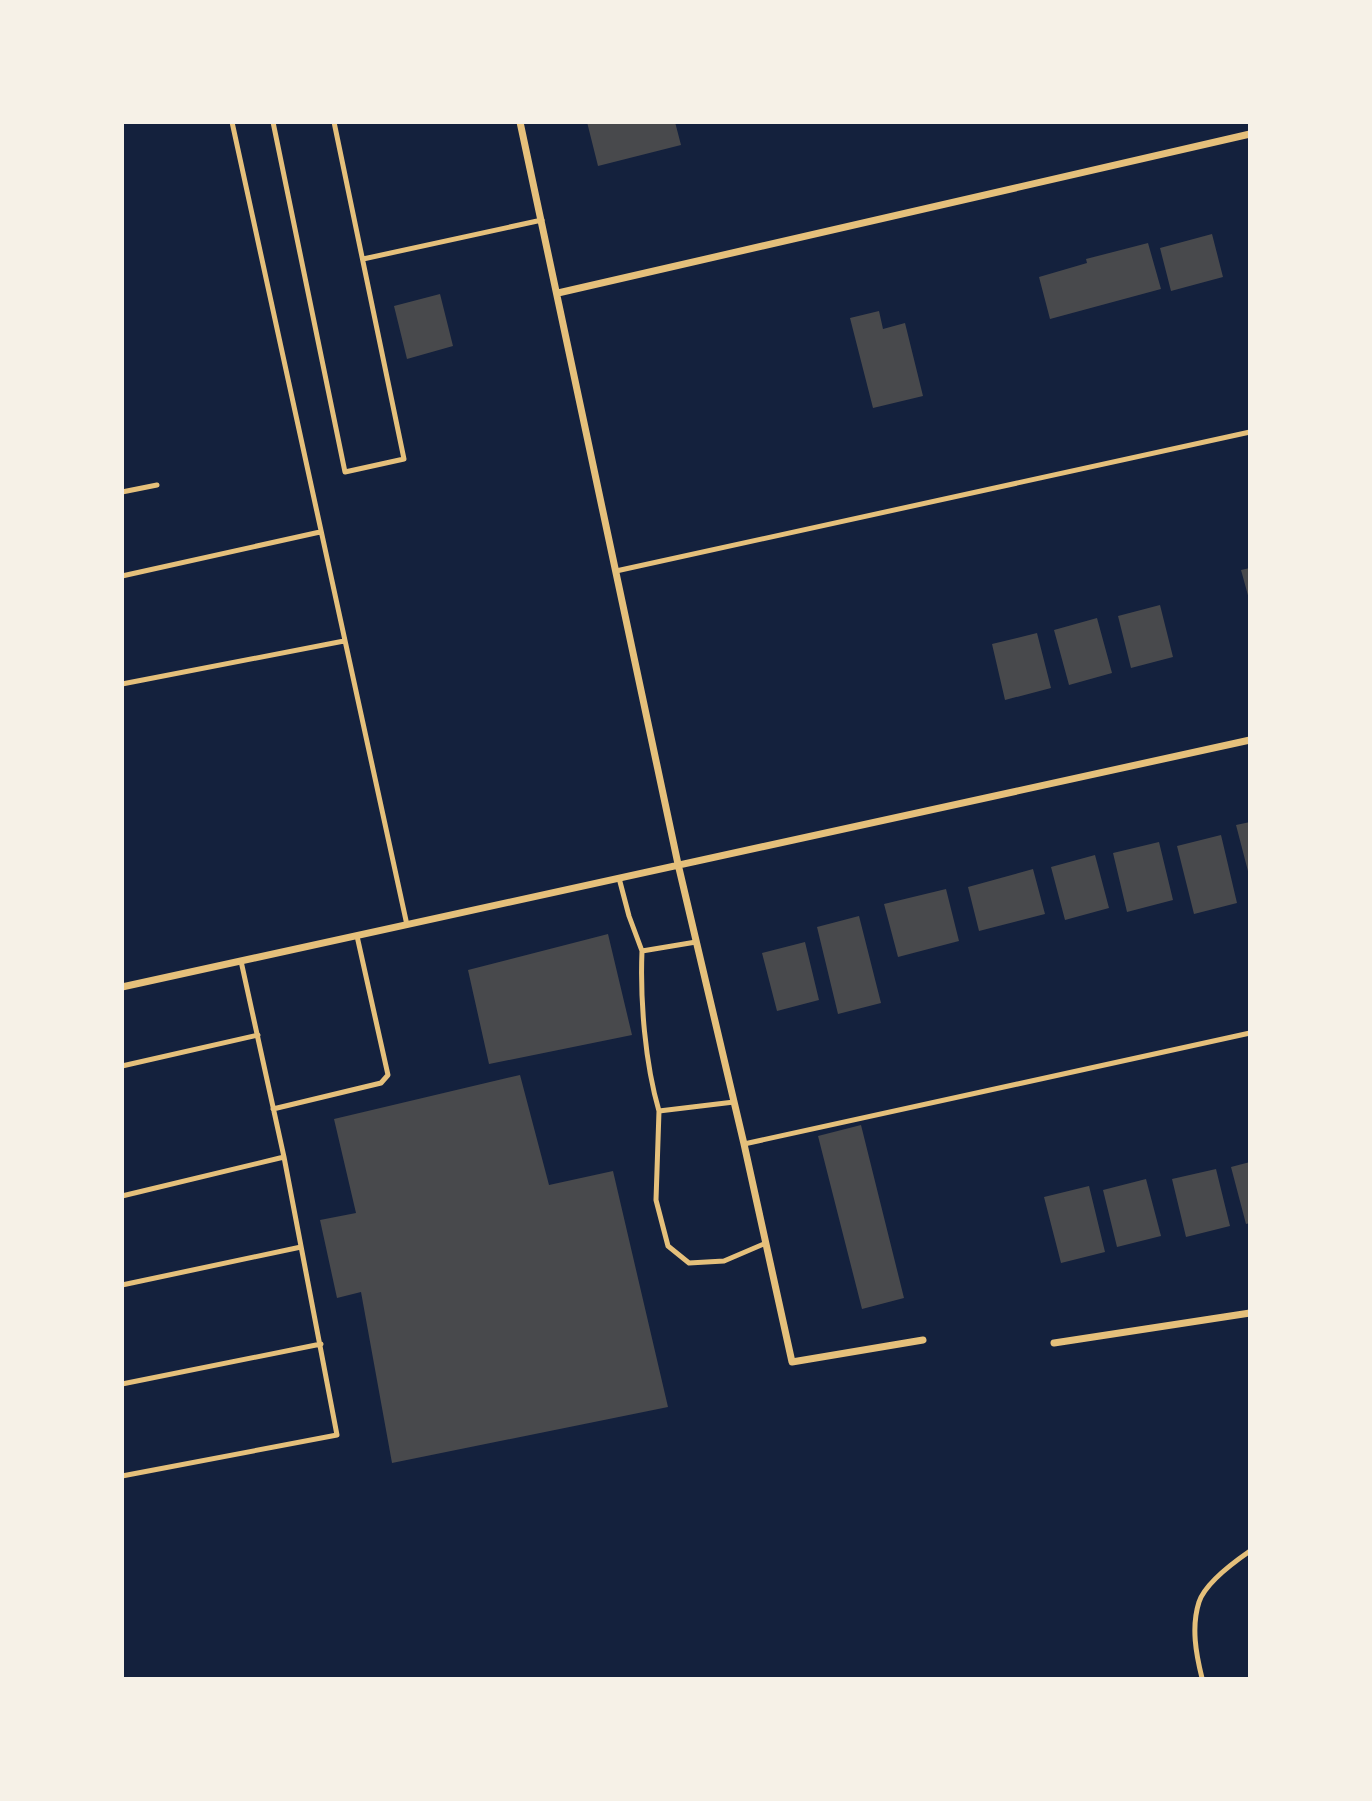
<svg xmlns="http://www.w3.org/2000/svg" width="1372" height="1801" font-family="Bitter,serif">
<rect width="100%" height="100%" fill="#14213d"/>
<path fill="#48494c" d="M587,122H675L681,145L598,166Z
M1212,234L1223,277L1171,291L1160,248Z
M1148,243L1161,289L1050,319L1039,277L1087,263L1086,259Z
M440,294L453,346L407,359L394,306Z
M879,311L883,329L905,323L923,396L873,408L850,318Z
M1250,568V599H1249L1241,570Z
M1160,605L1173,657L1131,668L1118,616Z
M1097,618L1112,673L1069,685L1054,630Z
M1037,633L1051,688L1005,700L992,644Z
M1250,822V875H1249L1236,825Z
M1221,835L1237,903L1194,914L1177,846Z
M1159,842L1173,900L1127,912L1113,853Z
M1095,855L1109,908L1065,920L1051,867Z
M1033,869L1045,914L979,931L968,887Z
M946,889L959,941L898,957L884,904Z
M859,916L881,1003L838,1014L817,927Z
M608,934L632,1035L489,1064L468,970Z
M805,942L819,1000L777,1011L762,953Z
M520,1075L549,1185L613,1171L668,1407L392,1463L361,1292L337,1298L320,1220L356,1213L334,1119Z
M861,1125L904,1298L862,1309L818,1136Z
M1250,1162V1223L1246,1224L1231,1167Z
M1216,1169L1230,1226L1186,1237L1172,1179Z
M1146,1179L1161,1236L1117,1247L1103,1190Z
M1089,1186L1105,1252L1061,1263L1044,1197Z"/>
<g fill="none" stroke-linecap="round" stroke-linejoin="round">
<path stroke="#e5c07b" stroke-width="5" d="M232,122L407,925
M273,122L345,472L404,459L334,122
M363,259L542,220
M122,492L157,485
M616,571L1250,432
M122,576L320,532
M122,684L344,641
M619,878L629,916L642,951
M696,942L642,951C640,1000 645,1063 659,1111L734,1102
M122,1066L258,1035
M273,1109L381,1083L388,1075L357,936
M659,1111L656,1200L668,1246L689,1263L724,1261L766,1243
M744,1144L1250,1033
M122,1196L284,1157
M122,1285L301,1247
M122,1384L321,1344
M122,1476L337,1435L284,1157L241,961
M1202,1678C1196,1654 1191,1627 1199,1602C1205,1584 1234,1562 1250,1551"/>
<path stroke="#e5c07b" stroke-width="7" d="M520,122L678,864L744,1144L792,1362L923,1340
M558,293L1250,134
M122,987L1250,740
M1054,1343L1250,1313"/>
</g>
<rect width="1372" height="1801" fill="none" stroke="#f6f1e7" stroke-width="248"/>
</svg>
